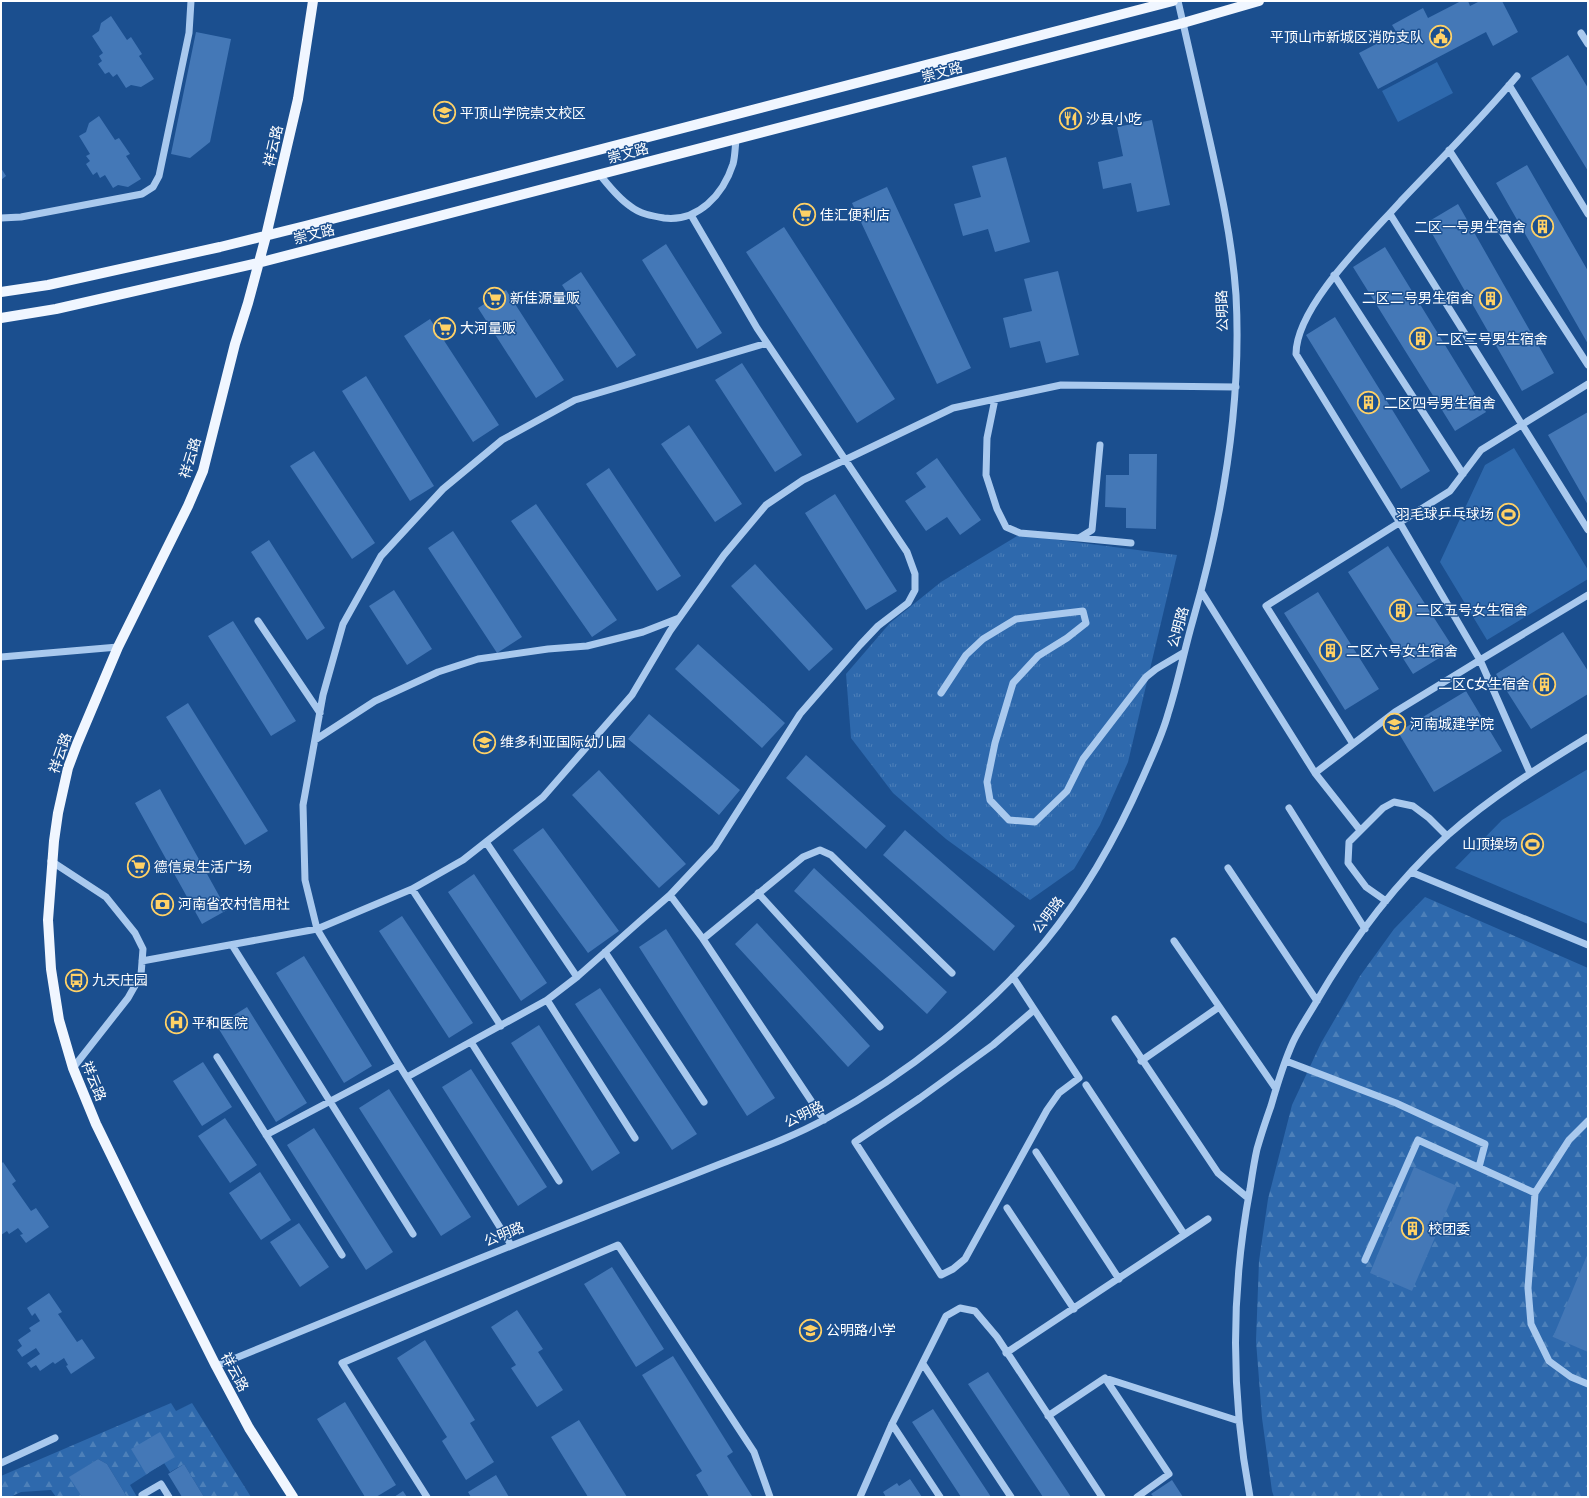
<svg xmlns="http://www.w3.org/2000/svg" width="1589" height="1498" font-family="'Fira Sans','Noto Sans SC',sans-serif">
<defs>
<pattern id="forest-firs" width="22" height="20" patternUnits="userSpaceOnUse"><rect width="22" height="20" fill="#2e69ad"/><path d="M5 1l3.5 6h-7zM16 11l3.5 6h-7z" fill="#4d80b9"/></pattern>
<pattern id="park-tufts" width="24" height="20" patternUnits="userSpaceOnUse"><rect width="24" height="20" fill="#2e69ad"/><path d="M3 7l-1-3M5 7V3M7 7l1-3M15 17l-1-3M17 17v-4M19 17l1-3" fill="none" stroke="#4d80b9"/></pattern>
</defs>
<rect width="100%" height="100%" fill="#1b4f8f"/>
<path fill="#2e69ad" d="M1437,62L1453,93L1398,122L1382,91Z
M1514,448L1588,570V579L1487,640L1440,562L1485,465Z
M1588,769V924L1455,868L1502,820Z"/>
<path fill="url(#forest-firs)" d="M1425,897L1588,968V1497H1274L1272,1491L1262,1418L1256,1341L1259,1261L1268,1199L1292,1105L1321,1043L1360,976L1394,929Z
M171,1403L176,1411L192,1403L251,1497H204L184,1464L170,1472L164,1463L130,1485L137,1497H127L107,1464L98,1459L70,1477L82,1497H56L51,1490L21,1492L10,1497H1V1476Z"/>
<path fill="url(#park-tufts)" d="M1019,535L1177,555L1128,762L1100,825L1074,869L1030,900L946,839L893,793L851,738L846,674L890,623L941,582Z"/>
<path fill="#4478b7" d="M1461,1H1468L1470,6L1480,1H1502L1518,32L1493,46L1486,32L1378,89L1359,53L1397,33L1392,25L1423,8L1428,18Z
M111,16L127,40L131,37L142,54L139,56L154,79L141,87L131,85L126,88L117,74L113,77L109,72L105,74L98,64L102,61L99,56L103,53L92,36L99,31L101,23Z
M196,32L231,39L210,142L190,158L171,154Z
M1568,55L1588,88V171L1531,78Z
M99,116L115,140L119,138L130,154L126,156L141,179L128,187L118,185L113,188L105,175L100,178L97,172L93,175L86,164L90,161L86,156L90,154L79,136L86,132L89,123Z
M1152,120L1170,205L1137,212L1131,183L1103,189L1098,162L1123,156L1117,127Z
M1006,157L1030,242L995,252L988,229L963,236L954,204L981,197L972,166Z
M1527,165L1588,271V344L1496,183Z
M1,168L6,176L1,180Z
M887,187L971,368L937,384L852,203Z
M1458,204L1554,373L1522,391L1426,223Z
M784,227L895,399L857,423L746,252Z
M666,244L722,333L697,349L642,260Z
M1385,247L1486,412L1455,431L1353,267Z
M1058,271L1079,355L1046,363L1040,341L1010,348L1003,318L1032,311L1024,279Z
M581,272L636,355L617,368L562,285Z
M506,290L564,380L536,398L478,308Z
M1335,317L1430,471L1401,489L1306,335Z
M430,319L499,425L473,442L404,336Z
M742,363L802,455L775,472L715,380Z
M366,376L434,486L410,501L342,391Z
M1588,412V505L1548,435Z
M689,425L742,504L715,522L661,444Z
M314,451L375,543L352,559L290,466Z
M1129,454H1157L1156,529L1126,528V508L1105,507L1106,475H1129Z
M937,458L981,520L960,535L947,517L926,531L905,501L926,487L916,473Z
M609,468L681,576L657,591L586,484Z
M835,494L897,591L866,610L805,513Z
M536,504L617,620L592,637L511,521Z
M453,531L522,637L497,653L428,548Z
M269,540L325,628L307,640L251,552Z
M1388,546L1454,649L1413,674L1348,572Z
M755,564L833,649L809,671L731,586Z
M394,590L432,649L407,665L369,606Z
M1318,592L1379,689L1345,710L1284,613Z
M233,621L296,721L271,736L208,636Z
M1563,632L1588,671V694L1531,729L1496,674Z
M698,644L785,723L762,748L675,669Z
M1466,691L1502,751L1434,792L1398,732Z
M188,703L268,831L245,845L166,717Z
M649,714L740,790L719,815L628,739Z
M806,755L886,826L866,849L786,778Z
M599,770L686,864L659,888L572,795Z
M160,789L227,910L202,924L135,803Z
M543,828L619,931L588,953L513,850Z
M905,830L1015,926L994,951L883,855Z
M814,868L947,992L927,1014L794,891Z
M474,874L547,983L521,1001L448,892Z
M402,916L473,1023L449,1038L379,931Z
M757,923L870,1046L848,1067L735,944Z
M666,929L775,1098L747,1116L639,947Z
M304,956L372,1066L344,1083L276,973Z
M600,988L697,1134L672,1150L575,1004Z
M247,1007L307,1103L276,1122L217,1026Z
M539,1025L620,1153L592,1171L511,1043Z
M203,1062L232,1107L202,1126L173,1081Z
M471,1069L547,1187L518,1206L442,1087Z
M389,1089L471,1217L441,1236L359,1108Z
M225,1118L257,1165L230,1183L198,1136Z
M314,1128L393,1252L366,1270L287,1145Z
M3,1162L16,1181L12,1184L31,1211L36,1208L49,1227L26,1243L20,1235L23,1234L18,1228L9,1234L7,1231L1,1235V1164Z
M1414,1167L1457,1186L1412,1291L1370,1273Z
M260,1172L291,1220L261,1240L229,1193Z
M299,1223L329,1267L300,1287L270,1242Z
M1588,1253V1352L1553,1337Z
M612,1267L664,1349L636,1367L584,1284Z
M49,1293L62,1312L58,1314L77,1342L82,1339L95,1358L71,1374L66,1366L68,1365L64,1358L55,1364L53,1362L40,1371L36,1365L31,1368L27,1363L40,1354L36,1348L22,1357L17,1350L22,1346L18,1340L31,1331L29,1328L40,1321L35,1313L32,1316L27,1308Z
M517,1310L543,1349L538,1352L563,1390L537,1407L511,1368L516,1365L491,1327Z
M425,1340L475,1420L470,1423L494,1462L466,1480L442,1441L447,1437L397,1358Z
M673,1356L733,1452L727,1456L752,1496L751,1497H709L696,1475L702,1471L642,1375Z
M988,1372L1071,1497H1043L968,1384Z
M345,1402L396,1485L376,1497H365L317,1419Z
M933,1409L991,1497H961L912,1422Z
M579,1420L627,1497H588L551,1437Z
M160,1432L175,1457L146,1474L131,1449Z
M98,1459L107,1464L127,1497H82L69,1477Z
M184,1464L204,1497H182L168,1474Z
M496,1475L509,1497H471L468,1492Z
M910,1479L922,1497H886L883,1492L897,1483L899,1486Z
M1172,1480L1183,1497H1154L1151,1494Z
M403,1491L407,1497H394Z"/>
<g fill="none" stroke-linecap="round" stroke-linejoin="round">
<path stroke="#a9c9ee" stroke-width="7" d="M1581,33L1588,44
M1509,85L1588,214
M1449,150L1588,365
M600,175C609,186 618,198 630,206C640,214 652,216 664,218C698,222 723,195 733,164C735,157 735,148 736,140
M1390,214L1588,530
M1,218L21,217L142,194L153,187L159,176L189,33L191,1
M1334,275L1463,474
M995,399L987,438L986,475L997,509L1006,527L1020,533L1079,538L1092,530L1100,445
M1079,538L1131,543
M1201,591L1315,773L1360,830
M258,621L320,713
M1,657L118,647
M941,693L966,655L983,639L1016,619L1083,611L1086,623L1067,638L1038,656L1013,683L995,743L987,782L990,800L1009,820L1035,822L1067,791L1083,759L1146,677L1156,669L1183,653
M315,740L375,701L438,672L478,659L548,649L587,646L643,632L679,618
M1353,744L1266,606L1450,491L1481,450L1588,384
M1315,773L1395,712L1480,660L1400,523L1296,354C1296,306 1370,236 1401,201C1440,160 1481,119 1517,76
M1530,773L1480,660L1588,595
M1289,808L1365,929
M486,842L577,977
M51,861L106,897L135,933L143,949L141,975L128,998L73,1068
M1228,868L1317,1001
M1411,872L1588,945
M412,889L501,1026
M758,893L880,1027
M670,895L703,939L824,1120
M1386,901L1366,887L1348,863L1349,842L1383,808L1394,802L1413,806L1429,818L1447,836
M703,939L803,857L820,850L831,855L952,973
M1174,941L1276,1089
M232,945L413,1234
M605,952L704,1102
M142,961L317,929L412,889L463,860L543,797L632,695L670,631L724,555L766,505L803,480L953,408L1061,385L1236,387
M1013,977L1079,1078L1059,1093L1047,1110L965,1259L953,1269L941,1275L855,1142L920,1098L993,1045L1034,1010
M547,1000L635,1138
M1115,1019L1218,1173L1248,1198
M471,1042L559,1181
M217,1057L342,1255
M1141,1061L1219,1007
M1286,1061L1396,1103L1485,1144L1479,1167
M407,1077L547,1000L577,977L639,922L670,895L715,847L800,714L860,645L878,626L908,603L915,590V574L907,552L757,328L691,215
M1086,1085L1184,1234
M1588,1121L1569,1140L1535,1193L1528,1288L1531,1324L1549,1361L1571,1377L1588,1384
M266,1135L399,1065
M1036,1152L1119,1279
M1007,1208L1074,1309
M511,1245L399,1065L317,929L305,880L303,805L323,695L343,624L381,556L443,489L502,440L575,400L767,343
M1365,1260L1418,1140L1535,1193
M1006,1353L1208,1219
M923,1364L1011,1497
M216,1366C339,1316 461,1265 584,1217C629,1199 675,1182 720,1164C756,1150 793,1137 827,1118C904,1076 987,1011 1044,943C1085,893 1117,836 1143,777C1152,756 1162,736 1168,714C1178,683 1184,651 1193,620C1223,515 1242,406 1236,295C1232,237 1219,181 1206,124C1197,83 1187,42 1178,1
M1048,1416L1105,1378
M892,1424L940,1497
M1,1463L55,1438
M143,1497L142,1495L161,1484L169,1497
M427,1497L342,1363L618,1245L754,1452L770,1497
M860,1497L892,1424L946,1316L960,1308L975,1311L997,1337L1102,1497
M1137,1497L1169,1474L1105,1378L1239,1421
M1250,1497C1231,1396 1231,1290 1250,1189C1252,1176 1254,1162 1257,1149C1261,1135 1266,1120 1271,1106C1277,1085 1284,1062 1293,1042C1299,1029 1308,1016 1315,1004C1351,942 1395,883 1448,835C1491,797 1539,767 1588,737"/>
<path stroke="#f0f6ff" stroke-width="10" d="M1,292L48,285L220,247L305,226L1173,1
M1,318L56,309L258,263L1183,23L1259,1
M293,1497L249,1428L216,1366L139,1212L96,1124L73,1068L59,1020L51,969L48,920L54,841L58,813L68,768L77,744L118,647L188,506L203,471L235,344L248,303L266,236L298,99L313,1"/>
</g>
<defs>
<symbol id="civic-ring" viewBox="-11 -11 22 22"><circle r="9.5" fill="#1b4f8f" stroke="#ffd166" stroke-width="1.5"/><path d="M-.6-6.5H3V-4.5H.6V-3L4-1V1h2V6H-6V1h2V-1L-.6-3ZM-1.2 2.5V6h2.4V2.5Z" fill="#ffd166"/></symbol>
<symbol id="university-ring" viewBox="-11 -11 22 22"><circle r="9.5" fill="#1b4f8f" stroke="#ffd166" stroke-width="1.5"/><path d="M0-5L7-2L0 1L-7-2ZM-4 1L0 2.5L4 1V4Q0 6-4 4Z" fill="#ffd166"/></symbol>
<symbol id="restaurant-ring" viewBox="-11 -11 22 22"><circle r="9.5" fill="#1b4f8f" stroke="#ffd166" stroke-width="1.5"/><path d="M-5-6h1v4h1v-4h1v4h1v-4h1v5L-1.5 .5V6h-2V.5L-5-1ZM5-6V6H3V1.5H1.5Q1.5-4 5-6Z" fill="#ffd166"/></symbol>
<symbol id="supermarket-ring" viewBox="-11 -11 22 22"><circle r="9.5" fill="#1b4f8f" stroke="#ffd166" stroke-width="1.5"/><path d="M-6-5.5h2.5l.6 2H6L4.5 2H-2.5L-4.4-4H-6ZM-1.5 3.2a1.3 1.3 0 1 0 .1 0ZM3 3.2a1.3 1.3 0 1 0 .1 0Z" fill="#ffd166"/></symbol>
<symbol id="building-ring" viewBox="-11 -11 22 22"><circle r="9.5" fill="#1b4f8f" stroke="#ffd166" stroke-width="1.5"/><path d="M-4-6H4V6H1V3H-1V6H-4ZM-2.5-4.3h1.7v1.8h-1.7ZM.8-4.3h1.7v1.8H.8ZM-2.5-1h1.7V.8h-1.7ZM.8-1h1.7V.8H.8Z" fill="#ffd166"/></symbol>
<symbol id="stadium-ring" viewBox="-11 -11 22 22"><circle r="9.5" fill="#1b4f8f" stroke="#ffd166" stroke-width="1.5"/><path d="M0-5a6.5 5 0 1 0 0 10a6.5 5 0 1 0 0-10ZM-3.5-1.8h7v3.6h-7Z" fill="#ffd166"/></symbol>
<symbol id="school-ring" viewBox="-11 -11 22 22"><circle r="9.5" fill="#1b4f8f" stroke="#ffd166" stroke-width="1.5"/><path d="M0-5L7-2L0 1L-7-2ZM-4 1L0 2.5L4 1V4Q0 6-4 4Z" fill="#ffd166"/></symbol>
<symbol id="bank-ring" viewBox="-11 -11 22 22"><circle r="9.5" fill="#1b4f8f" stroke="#ffd166" stroke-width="1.5"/><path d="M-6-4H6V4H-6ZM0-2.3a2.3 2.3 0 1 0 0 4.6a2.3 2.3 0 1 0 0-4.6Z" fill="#ffd166"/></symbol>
<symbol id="bus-ring" viewBox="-11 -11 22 22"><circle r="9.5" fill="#1b4f8f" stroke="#ffd166" stroke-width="1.5"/><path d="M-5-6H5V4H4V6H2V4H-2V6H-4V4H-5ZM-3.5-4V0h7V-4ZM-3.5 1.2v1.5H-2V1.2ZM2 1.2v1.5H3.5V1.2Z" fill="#ffd166"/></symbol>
<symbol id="hospital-ring" viewBox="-11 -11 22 22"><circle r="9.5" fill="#1b4f8f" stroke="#ffd166" stroke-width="1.5"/><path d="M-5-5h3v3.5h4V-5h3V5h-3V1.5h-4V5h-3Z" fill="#ffd166"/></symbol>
</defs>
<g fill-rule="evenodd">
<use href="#civic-ring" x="1428" y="24" width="25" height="25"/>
<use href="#university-ring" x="432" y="100" width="25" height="25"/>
<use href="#restaurant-ring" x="1058" y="106" width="25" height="25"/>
<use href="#supermarket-ring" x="792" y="202" width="25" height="25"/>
<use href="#building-ring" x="1530" y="214" width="25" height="25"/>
<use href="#supermarket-ring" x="482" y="286" width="25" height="25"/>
<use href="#building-ring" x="1478" y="286" width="25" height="25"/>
<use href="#supermarket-ring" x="432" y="316" width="25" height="25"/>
<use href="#building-ring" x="1408" y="326" width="25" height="25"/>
<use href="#building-ring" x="1356" y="390" width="25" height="25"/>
<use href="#stadium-ring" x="1496" y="502" width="25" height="25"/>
<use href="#building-ring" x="1388" y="598" width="25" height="25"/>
<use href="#building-ring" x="1318" y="638" width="25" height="25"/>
<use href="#building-ring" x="1532" y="672" width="25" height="25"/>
<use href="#university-ring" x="1382" y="712" width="25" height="25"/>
<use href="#school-ring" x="472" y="730" width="25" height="25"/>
<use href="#stadium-ring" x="1520" y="832" width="25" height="25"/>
<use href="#supermarket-ring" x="126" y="854" width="25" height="25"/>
<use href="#bank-ring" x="150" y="892" width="25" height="25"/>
<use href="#bus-ring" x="64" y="968" width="25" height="25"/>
<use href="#hospital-ring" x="164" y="1010" width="25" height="25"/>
<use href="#building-ring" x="1400" y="1216" width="25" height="25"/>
<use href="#school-ring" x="798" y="1318" width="25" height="25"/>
</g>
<g text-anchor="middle" stroke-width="3" stroke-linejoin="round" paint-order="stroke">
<g font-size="14" fill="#fff" stroke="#1b4f8f" text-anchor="start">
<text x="1424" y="42" text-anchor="end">平顶山市新城区消防支队</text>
<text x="460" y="118">平顶山学院崇文校区</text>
<text x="1086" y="124">沙县小吃</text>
<text x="820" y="220">佳汇便利店</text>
<text x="1526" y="232" text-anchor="end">二区一号男生宿舍</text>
<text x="510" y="303">新佳源量贩</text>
<text x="1474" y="303" text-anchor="end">二区二号男生宿舍</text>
<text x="460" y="333">大河量贩</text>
<text x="1436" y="344">二区三号男生宿舍</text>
<text x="1384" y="408">二区四号男生宿舍</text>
<text x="1494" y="519" text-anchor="end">羽毛球乒乓球场</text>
<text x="1416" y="615">二区五号女生宿舍</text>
<text x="1346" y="656">二区六号女生宿舍</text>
<text x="1530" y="689" text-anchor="end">二区C女生宿舍</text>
<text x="1410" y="729">河南城建学院</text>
<text x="500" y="747">维多利亚国际幼儿园</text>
<text x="1518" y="849" text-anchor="end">山顶操场</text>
<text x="154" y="872">德信泉生活广场</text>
<text x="178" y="909">河南省农村信用社</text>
<text x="92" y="985">九天庄园</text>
<text x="192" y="1028">平和医院</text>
<text x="1428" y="1234">校团委</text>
<text x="826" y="1335">公明路小学</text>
</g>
<g font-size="14" fill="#fff" stroke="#1b4f8f">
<text transform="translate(942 72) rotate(-15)" y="5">崇文路</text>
<text transform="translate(273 146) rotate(-77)" y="5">祥云路</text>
<text transform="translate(628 153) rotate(-15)" y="5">崇文路</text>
<text transform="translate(314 234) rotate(-14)" y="5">崇文路</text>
<text transform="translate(1222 311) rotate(-92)" y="5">公明路</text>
<text transform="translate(190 458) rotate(-73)" y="5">祥云路</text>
<text transform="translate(1178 627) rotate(-74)" y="5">公明路</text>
<text transform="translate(60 753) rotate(-71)" y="5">祥云路</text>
<text transform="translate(1048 915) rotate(-53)" y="5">公明路</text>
<text transform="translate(94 1081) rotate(68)" y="5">祥云路</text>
<text transform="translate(804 1114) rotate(-26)" y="5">公明路</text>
<text transform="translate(504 1234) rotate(-22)" y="5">公明路</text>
<text transform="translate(235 1372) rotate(62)" y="5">祥云路</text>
</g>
</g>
<rect width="1589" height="1498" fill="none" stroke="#ffffff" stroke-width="4"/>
</svg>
